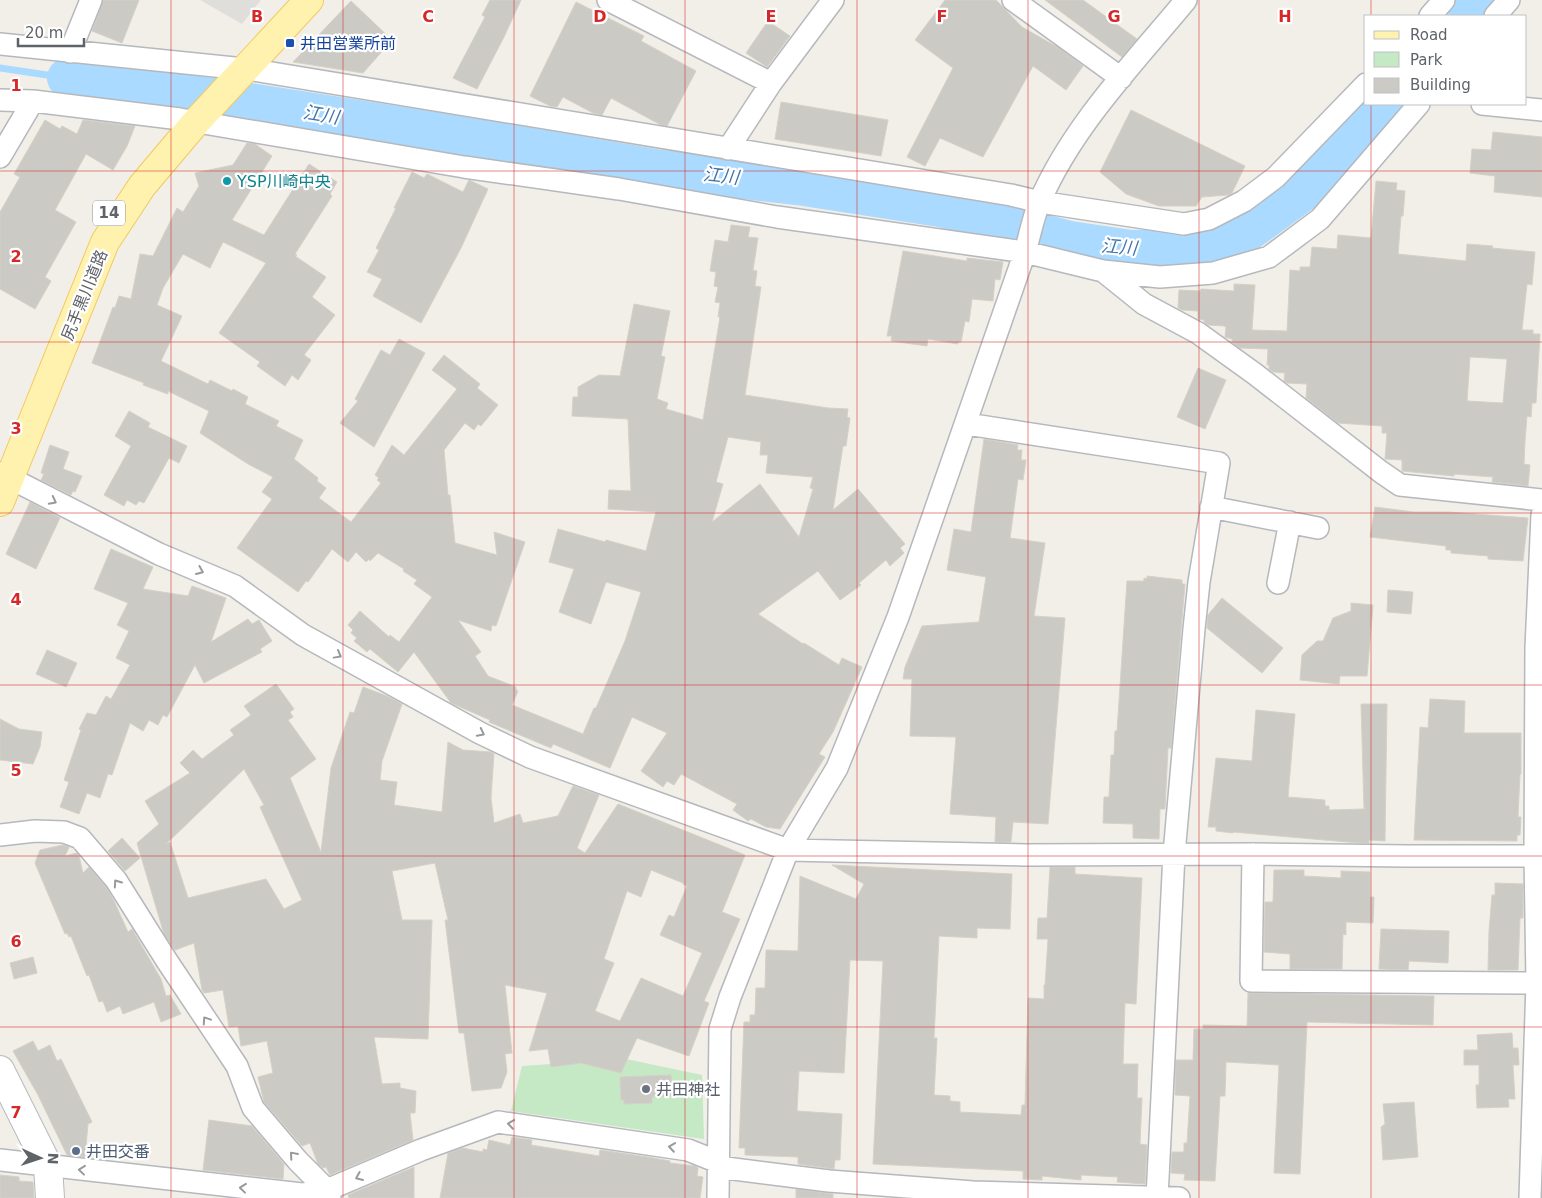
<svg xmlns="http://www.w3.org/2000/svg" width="1542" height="1198" font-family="'DejaVu Sans','Noto Sans JP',sans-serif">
<rect width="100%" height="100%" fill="#f1efe8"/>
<path fill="#e0deda" d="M200,0H261L242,24Z"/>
<path fill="#c5e8c5" d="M626,1059L702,1075L704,1139L511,1111L522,1066Z"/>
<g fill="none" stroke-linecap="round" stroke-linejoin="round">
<path stroke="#aadaff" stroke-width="7" d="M0,68L67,78"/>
<path stroke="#aadaff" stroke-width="40" d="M1468,16L1483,0
M67,78L263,105L486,140L655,169L804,186L940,207L1070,241L1131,250L1177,249L1200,246L1225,242L1240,237L1313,184L1390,104"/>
</g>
<path fill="#cccac5" stroke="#d6d1c6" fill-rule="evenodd" d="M103,0H139L122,43L92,31Z
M490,0H521L504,37L477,89L453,78L485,17L482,15Z
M945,0H996L1022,27L1059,48L1083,66L1066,90L1033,66L983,157L940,138L925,166L907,157L953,68L915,40Z
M1045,0H1083L1137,39L1122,57Z
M351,1L392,40L363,73L293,62Z
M576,2L644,36L641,41L696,71L667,126L661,125L611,98L602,115L593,113L563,97L557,107L550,106L530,96Z
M768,21L790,36L767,67L746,53Z
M781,102L888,120L881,156L775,139Z
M1131,110L1245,166L1232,193L1228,195L1202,197L1196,206H1159L1126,194L1100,172Z
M45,120L60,129L62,126L77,134L83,120L135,126L127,146L113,170L86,154L55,210L76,222L45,277L51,281L35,309L0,289V212L20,177L14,174Z
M1493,132L1542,137V197L1494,192L1495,176L1470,173L1472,149L1491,150Z
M247,143L255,144L272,156L232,220L264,235L309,164L337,182L330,194L332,196L295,254L297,255L295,256L326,277L312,297L335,315L304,355L311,360L298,380L292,375L285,386L257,366L260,362L219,333L266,263L223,242L210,268L183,254L163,288L157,305L182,316L161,361L208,384L210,380L232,391L233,389L248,397L245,404L279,421L276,426L303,440L294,459L318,478L317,481L326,488L319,498L351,522L381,483L377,480L379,478L375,475L392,445L404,455L457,389L432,370L444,355L480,384L477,388L498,405L481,426L478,424L474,430L465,423L444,450L448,495H450L455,543L497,555L494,532L525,542L496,626L492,625L491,631L458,620L481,652L475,656L488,676L516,687V690L518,691L512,705L583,734L594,708H596L625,641L641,592L606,582L591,624L559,612L574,569L549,562L558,529L605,542L606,540L646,551L656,512L608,509L609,490L631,491L628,419L572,416L573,397H578V387L599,375L620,376L634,304L670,311L661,356L665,357L657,399L668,403L666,409L703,420L720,317H718L720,303L715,302L718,287L714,286L716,272L710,271L715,240L728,242L731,225L750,227L748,237L758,238L753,270L757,271L755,286L761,287L745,395L828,408L848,409L847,417L850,418L846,446H843L833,510L858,489L905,544L900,548L904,553L890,566L886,560L859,583L861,585L840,600L818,571L758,614L803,644L804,643L839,665L842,658L862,667L833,732L819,754L825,757L780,829L766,827L751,819L748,821L733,810L737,804L681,774L674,785L667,781L663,787L641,771L667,733L632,717L610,768L553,744L551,748L489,722L490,720L451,703L414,652L398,672L370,649L367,652L354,641L357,638L351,633L353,630L348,625L360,611L389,637L390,635L399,642L432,597L414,584L417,580L403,571L404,569L378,553L370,561L369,559L366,562L356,552L348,562L332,549L308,582L306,581L298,592L237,548L272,499L262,492L273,477L248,464L200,433L209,411L168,391V394L143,385L144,383L92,363L113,307L115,308L119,296L131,299L140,254L153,256L177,208L183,212L199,186L195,173L233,165ZM728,437L761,442L760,455H768L766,473L813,477L810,488L813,489L799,537L760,484L712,522L723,484L716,482Z
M412,172L424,178L427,174L463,192L469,180L488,189L461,248L421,323L373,296L382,279L367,272L379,250L376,248L396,208H394Z
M1376,181L1397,183L1396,190L1405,191L1403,216H1401L1398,254L1466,261L1467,244L1493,246L1492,248L1535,252L1532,285L1527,284L1522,330H1533V334H1540L1536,403H1532L1531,417L1527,416L1525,441L1524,464L1530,465L1528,486L1492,482L1493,477L1454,474V476L1402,471V460L1385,459L1387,433H1382V426L1338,423L1306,398L1307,384L1287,383L1284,381L1285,373L1273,372L1269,369V365H1267L1268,349L1240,348L1232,342V339L1225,337L1226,327L1224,326L1208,325L1204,322V320L1198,319V311L1182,310L1178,308L1179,290L1200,291L1201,289L1234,291V284L1255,285L1252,330L1287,331L1290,270L1300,271V267H1310L1312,247L1337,249L1338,235L1371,238ZM1470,357L1507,359L1503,403L1467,401Z
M903,251L967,261V258L1003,262L1000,280L995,279L993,301L972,299L969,322L965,321L961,342H958V344L928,339L927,346L891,341L892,336H887Z
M399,339L425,353L374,447L340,423L358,401L355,399L381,350L390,355Z
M1198,368L1226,380L1205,429L1177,417Z
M129,411L150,423L148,427L187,446L179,463L169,458L144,503L139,501L136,505L127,500L124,506L104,495L131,446L115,436Z
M984,439L1018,445L1017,450H1022L1021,460H1026L1023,480L1018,479L1010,538L1045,543L1034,616L1065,618L1048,824L1013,822L1011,842H995L996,817L950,814L956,737L910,736L912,679H903L905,667L922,626L979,622L986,577L947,570L954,529L971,532Z
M50,445L69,452L63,469L82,476L75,492L73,491L71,495L41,480L44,474L41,473Z
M30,502L60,518L36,569L6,554Z
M1375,507L1414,512H1449L1528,518L1523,561L1488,559V556L1451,553V550H1446V546L1370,537Z
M111,549L153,567L143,589L188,596L192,586L226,598L211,642L248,619L252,624L259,620L272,641L260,649L262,652L204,683L195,665L167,717L163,715L158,725L149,720L143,731L130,723L112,775L108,774L100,798L87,793L79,814L60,807L69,782L64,780L81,730L79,729L87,713L96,715L106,696L111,699L130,665L116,658L129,631L117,625L128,603L94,589Z
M1147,576L1182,580V584H1185L1171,748H1168L1165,809H1160L1159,839L1133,838V824L1103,823L1104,797H1109L1111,755H1114L1115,731H1117L1127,581H1144V578L1147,579Z
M1388,590L1413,592L1411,614L1387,612Z
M1222,598L1283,648L1262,673L1207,628L1208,615Z
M1351,603L1373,605L1367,676H1340L1339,684L1300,680L1302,655L1317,641H1323L1333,618L1351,611Z
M47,650L77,663L66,687L36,674Z
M276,684L294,709L290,712L293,717L288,720L316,759L290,778L321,852L331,768L350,712L354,713L363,687L387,696L402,704L382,761L380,780L397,782L394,805L442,812L448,742L463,750L491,752L494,754L491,798L494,823L520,814L523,823L558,816L573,786L599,795L577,848L585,853L618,804L745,855L722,912L740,919L704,1001L709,1003L689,1056L637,1038L621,1073L581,1063L551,1067L548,1049L529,1051L547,993L505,985L512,1053L505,1054L507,1072L501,1088L472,1091L464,1033H459L445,920H448L435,863L392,871L402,920H432L428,1039L374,1037L382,1084L400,1083V1088L416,1091L415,1113H410L413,1140L330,1175L326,1167L323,1168L318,1164L310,1143L302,1146L264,1102L258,1077L273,1073L267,1041L241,1046L238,1026L229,1027L223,990L204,993L202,990L194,943L175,950L164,934L137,843L159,824L145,801L190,773L180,763L193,750L202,759L234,735L230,730L251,715L244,706ZM244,769L264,805L260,807L302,900L284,909L266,879L188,898L170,842L166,844ZM651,870L683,883V884L687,886L674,917L669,915L660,935L702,953L683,996L641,978L620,1021L595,1011L614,963L604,959L627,891L641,897Z
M1430,699L1465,701L1464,733H1521V774H1520L1518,817H1521L1520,835H1517V841L1414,840L1420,727L1428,728Z
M1361,704H1387L1385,841L1369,840V843H1359L1233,832V833L1216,831V827H1208L1216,758L1252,761L1256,710L1295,714L1288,797L1325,800V806H1329V810L1364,809Z
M0,719L19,729L42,732L40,747L33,764L0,760Z
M122,838L140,858L125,871L108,851Z
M63,845L69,847L65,856L77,853L79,856L83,873L89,867L106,887L114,901L128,932L132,929L161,979L166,996L170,995L181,1014L161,1022L154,1002L123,1014L120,1006L107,1012L103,1001L99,1002L89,975L87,976L71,936L69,937L67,933L65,934L35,863L40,850Z
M832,865L1012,874L1010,929L977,928V938L939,936L934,1038H937L934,1095L950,1096V1101L960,1102V1112L1021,1115L1022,1105H1025L1028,998L1044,999V985H1045L1048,939H1037L1038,918H1047L1050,867H1075V874L1142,878L1136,1004L1125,1003L1123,1064H1138L1137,1098H1142L1140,1144L1147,1145L1145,1184L1117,1182L1118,1177L1081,1175V1180L1042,1176V1180L1023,1179V1171L873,1164L883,961L850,960L844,1073L799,1071L797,1111L842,1114L840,1160H835L834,1169L798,1164V1157L745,1155V1148H739L744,1022H750V1015H755L756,988H765L766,950L798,951L800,876L856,899L864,884Z
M1274,870H1304V876L1341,878V871L1370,872V897H1374L1373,923L1346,922V935L1343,934L1342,969H1290V954L1264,952L1265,902H1273Z
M1495,883L1523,884V918H1520L1518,970H1488L1489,931L1492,895H1495Z
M1381,929L1449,931L1448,963L1409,961L1408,970L1379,969Z
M33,957L37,973L14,979L10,963Z
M1248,993L1434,996L1433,1025L1307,1022L1300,1174L1274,1173L1279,1065L1226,1062L1225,1096H1220L1215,1181L1184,1180L1185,1174L1171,1173L1172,1152H1184V1143H1187L1190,1096L1175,1095L1176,1060H1193L1194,1029H1203V1025L1247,1026Z
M1512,1033L1513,1048H1518L1519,1065H1513L1515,1099H1508L1509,1107L1477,1108L1476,1085H1479V1065H1464V1050H1478L1477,1035Z
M33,1041L38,1051L50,1045L57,1061L61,1059L92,1122L88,1124L85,1157L67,1155L38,1095L13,1051Z
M671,1075L672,1096L652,1097V1103L624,1104V1100H621L620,1077Z
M1414,1102L1418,1157L1383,1160L1381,1127L1385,1124L1383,1104Z
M209,1120L252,1126L284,1164L283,1179L203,1170Z
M512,1137L532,1140L531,1145L599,1156L600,1150L648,1157L670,1161V1163L695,1166L698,1168L697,1176L703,1177L700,1198H440L448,1153L463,1148L483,1152V1149L487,1150L489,1140L510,1145Z
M414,1167V1198H349L348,1195Z
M0,1175L19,1177V1181L33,1182L34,1198H0Z
M796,1189L833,1194V1198H796Z"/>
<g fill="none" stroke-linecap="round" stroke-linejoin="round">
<defs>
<path id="street" d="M608,0L771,83
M1013,0L1121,78
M1430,16L1444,0
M1495,16L1509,0
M0,44L254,70L1011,195L1040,202L1184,224L1209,219L1244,201L1276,177L1366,84
M70,52L91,0
M0,100L33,101L180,119L464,167L619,189L777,217L1025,252L1103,271L1160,277L1213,273L1269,257L1320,219L1419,104
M1482,104L1542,110
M728,149L771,83L833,0
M0,157L33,101
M1103,271L1144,304L1198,333L1255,374L1381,472L1400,485L1542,500
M967,424L1219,463L1199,582L1194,629L1174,854L1157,1198
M0,473L159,554L235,586L303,635L480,733L530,757L788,850L1026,855L1253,854L1407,856H1542
M1211,507L1318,528
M1278,583L1290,522
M0,835L35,831L64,832L80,838L116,880L167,961L237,1066L253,1108L298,1161L327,1190L330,1198
M1253,854L1251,981L1537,983
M0,1160L302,1194L327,1190L421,1150L498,1122L688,1150L718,1162
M718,1167L829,1181L973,1192L1179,1198
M718,1198L720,1029L730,997L788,850L837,768L898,617L1025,252C1030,235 1033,217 1040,201C1073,125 1134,63 1186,0
M1530,1198L1537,983L1535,856L1536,648L1542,515"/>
<path id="secondary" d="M0,1070L48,1166L50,1198"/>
<path id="primary" d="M0,502L105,242L142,186L196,122L309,0"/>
</defs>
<use href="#street" stroke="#b5b8bc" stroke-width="24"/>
<use href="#secondary" stroke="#b6babf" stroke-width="30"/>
<use href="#primary" stroke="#f2c960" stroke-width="30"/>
<use href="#street" stroke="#fff" stroke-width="21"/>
<use href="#secondary" stroke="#fff" stroke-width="28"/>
<use href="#primary" stroke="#fff2af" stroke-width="28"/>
</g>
<defs><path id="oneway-chevron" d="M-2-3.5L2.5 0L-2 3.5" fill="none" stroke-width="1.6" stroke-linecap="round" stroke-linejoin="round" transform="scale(1.25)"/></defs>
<g stroke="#979a9d">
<use href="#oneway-chevron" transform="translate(53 501) rotate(27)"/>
<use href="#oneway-chevron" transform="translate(200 571) rotate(23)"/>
<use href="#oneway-chevron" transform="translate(338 655) rotate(29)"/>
<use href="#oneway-chevron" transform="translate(481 733) rotate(27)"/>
<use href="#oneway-chevron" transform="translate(117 883) rotate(-125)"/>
<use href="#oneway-chevron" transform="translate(206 1020) rotate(-124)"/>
<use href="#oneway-chevron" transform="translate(511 1124) rotate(-172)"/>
<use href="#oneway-chevron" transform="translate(672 1147) rotate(-172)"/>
<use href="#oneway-chevron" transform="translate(293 1155) rotate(-131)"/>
<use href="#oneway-chevron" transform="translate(82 1170) rotate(-174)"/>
<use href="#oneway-chevron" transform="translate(359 1177) rotate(157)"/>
<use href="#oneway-chevron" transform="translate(243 1188) rotate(-174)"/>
</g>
<path fill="none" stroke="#d62828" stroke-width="1" stroke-opacity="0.55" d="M171,0V1198M343,0V1198M514,0V1198M685,0V1198M857,0V1198M1028,0V1198M1199,0V1198M1371,0V16M1371,104V1198M0,171H1542M0,342H1542M0,513H1542M0,685H1542M0,856H1542M0,1027H1542"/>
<rect fill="#1a4fb4" stroke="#fff" stroke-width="2" x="285" y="38" width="10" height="10" rx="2.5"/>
<circle fill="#0f9aa8" stroke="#fff" stroke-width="2" cx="227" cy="181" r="5"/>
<circle fill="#6b7280" stroke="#fff" stroke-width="2" cx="646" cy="1089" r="5"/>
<circle fill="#5c6f8a" stroke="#fff" stroke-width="2" cx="76" cy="1151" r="5"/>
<g text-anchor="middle" stroke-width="4.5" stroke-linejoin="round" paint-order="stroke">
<rect fill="#fff" stroke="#8f9295" stroke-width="1" x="93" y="200.5" width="32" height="25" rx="4"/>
<g font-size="15" font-weight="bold" fill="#5f6368">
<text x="109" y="218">14</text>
</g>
<g font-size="16" fill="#164399" stroke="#fff" text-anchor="start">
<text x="300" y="49">井田営業所前</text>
</g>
<g font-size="16" fill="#0d838f" stroke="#fff" text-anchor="start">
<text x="237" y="187">YSP川崎中央</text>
</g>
<g font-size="16" fill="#5f6368" stroke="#fff">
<text transform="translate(84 295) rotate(-68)" y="6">尻手黒川道路</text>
</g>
<g font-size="16" fill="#5b616d" stroke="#fff" text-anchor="start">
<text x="656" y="1095">井田神社</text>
</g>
<g font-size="16" fill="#4e5e75" stroke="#fff" text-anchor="start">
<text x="86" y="1157">井田交番</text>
</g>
<g font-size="18" font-style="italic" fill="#4174aa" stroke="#fff">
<text transform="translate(321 115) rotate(9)" y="6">江川</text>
<text transform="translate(721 176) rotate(6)" y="6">江川</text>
<text transform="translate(1119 247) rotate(5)" y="6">江川</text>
</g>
</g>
<g font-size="16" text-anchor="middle" font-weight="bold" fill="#d62828" stroke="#fff" stroke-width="4.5" stroke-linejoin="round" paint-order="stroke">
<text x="257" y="22">B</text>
<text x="428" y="22">C</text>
<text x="600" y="22">D</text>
<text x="771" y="22">E</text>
<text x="942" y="22">F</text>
<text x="1114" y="22">G</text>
<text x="1285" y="22">H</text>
<text x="16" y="91">1</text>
<text x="16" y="262">2</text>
<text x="16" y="434">3</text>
<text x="16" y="605">4</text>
<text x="16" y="776">5</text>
<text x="16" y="947">6</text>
<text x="16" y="1118">7</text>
</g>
<rect x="1364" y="15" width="162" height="90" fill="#ffffff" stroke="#bfc1c3"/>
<rect x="1374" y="31" width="25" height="8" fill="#fff2af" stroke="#bfc1c3"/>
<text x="1410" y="40" font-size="15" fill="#5f6368">Road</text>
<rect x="1374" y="52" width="25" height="15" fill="#c5e8c5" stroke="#bfc1c3"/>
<text x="1410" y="65" font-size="15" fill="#5f6368">Park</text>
<rect x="1374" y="78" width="25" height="15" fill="#cccac5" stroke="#bfc1c3"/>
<text x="1410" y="90" font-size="15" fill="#5f6368">Building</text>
<g transform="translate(40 1158) rotate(93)" stroke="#ffffff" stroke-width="4" paint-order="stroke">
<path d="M0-4L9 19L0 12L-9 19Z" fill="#5f6368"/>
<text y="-8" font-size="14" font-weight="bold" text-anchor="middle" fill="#5f6368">N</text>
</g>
<path d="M18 38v8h66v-8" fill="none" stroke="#5f6368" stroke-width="2.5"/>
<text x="25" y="38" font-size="15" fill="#5f6368" stroke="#ffffff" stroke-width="4" paint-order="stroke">20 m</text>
</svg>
